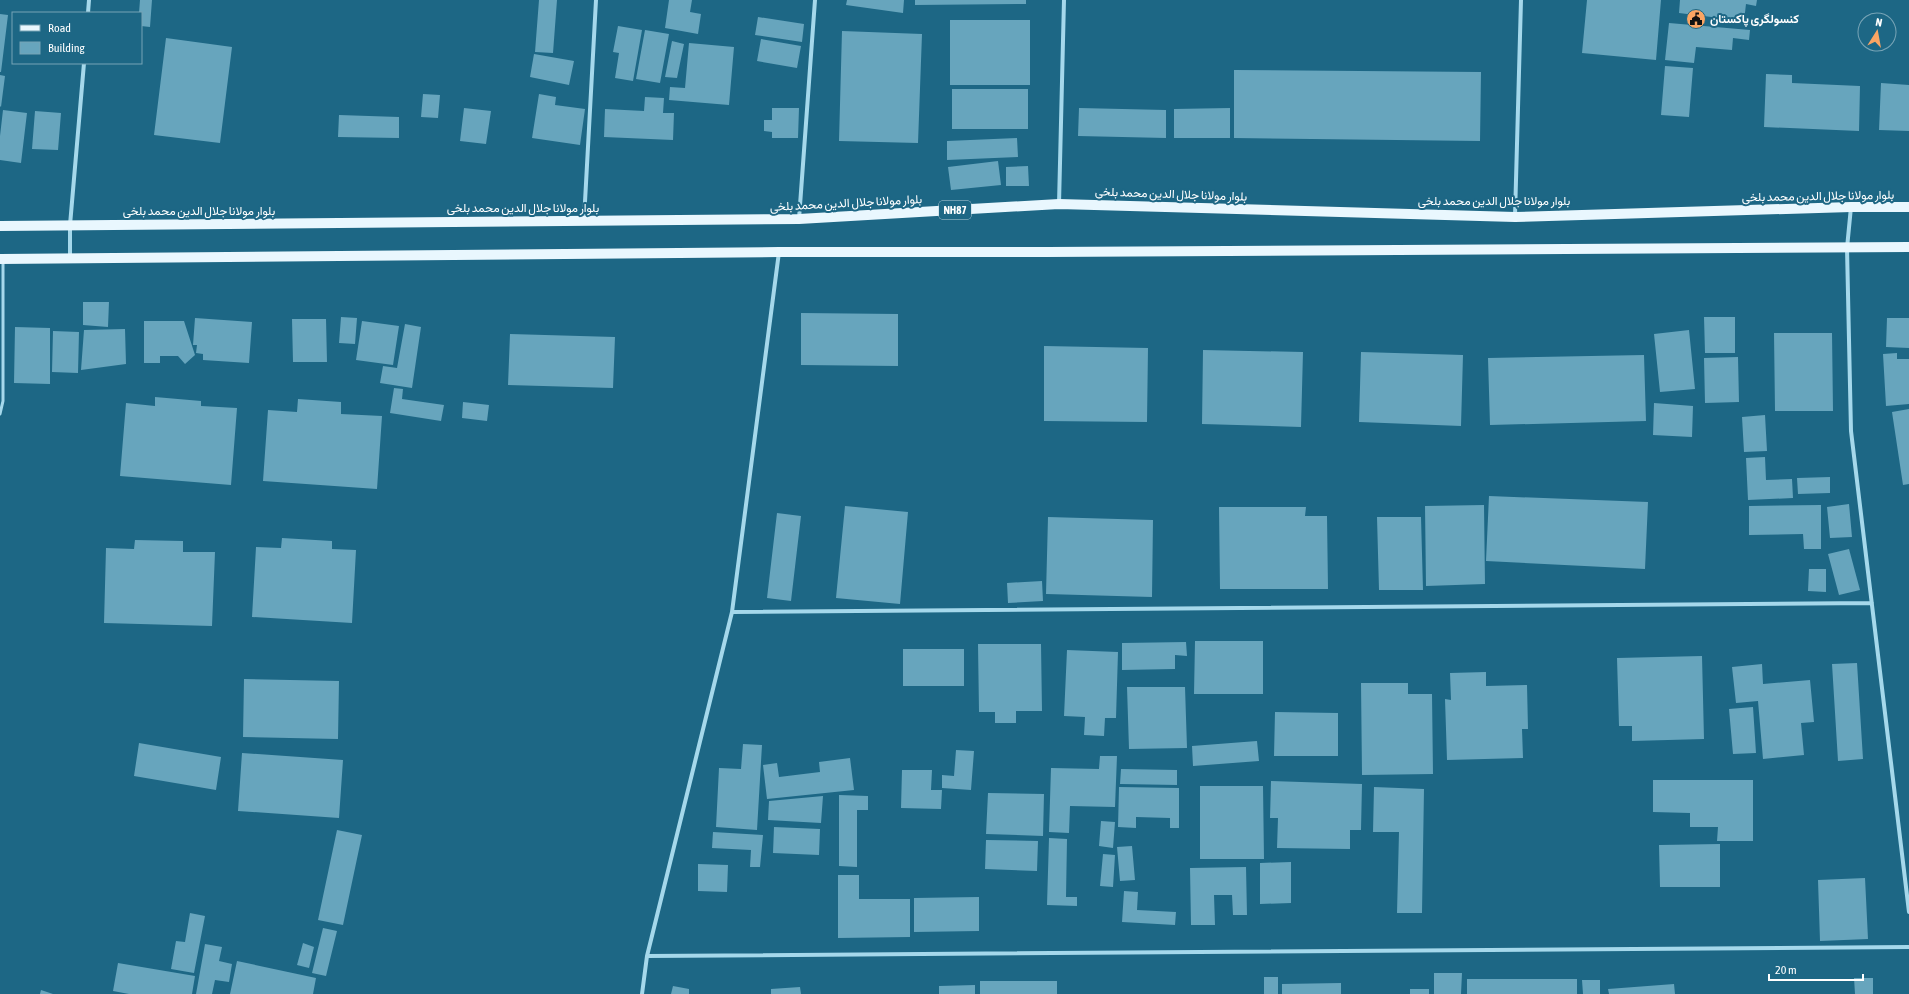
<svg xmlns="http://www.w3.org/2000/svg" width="1909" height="994" font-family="'Asap Condensed',Vazirmatn,sans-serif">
<rect width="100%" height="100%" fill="#1d6785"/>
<path fill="#67a5bd" d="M140,0H152L150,27L141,26V13H139Z
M539,0H557L553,53L535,52Z
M669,0H692L690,12L701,14L698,34L665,28Z
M847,0H904L903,13L846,5Z
M915,0H1026V4L915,5Z
M1587,0H1661L1656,60L1582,53Z
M1680,0H1757L1756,6L1746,4L1744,21L1679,13Z
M0,14L8,15L1,72H0Z
M758,17L804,24L802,42L755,35Z
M950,20H1030V85H950Z
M1669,23L1750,30L1749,40L1733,38L1732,50L1696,47L1694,63L1665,60Z
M618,26L642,30L633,81L615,78L619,53L613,52Z
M645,30L669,34L660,83L636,79Z
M842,31L922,34L918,143L839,141Z
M166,38L232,47L220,143L154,135Z
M761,39L801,46L797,68L757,61Z
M672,41L684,44L677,78L665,77Z
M689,43L734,47L729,105L669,100L670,87L685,88Z
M534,54L574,61L569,85L530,77Z
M1665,66L1693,68L1689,117L1661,115Z
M1234,70L1481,72L1480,141L1234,138Z
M1766,74L1792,75V83L1860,86L1859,131L1764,127Z
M0,75L5,76L1,107L0,106Z
M1881,83L1909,85V131L1879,130Z
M952,89H1028V129H952Z
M423,94L440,95L438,118L421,117Z
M539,94L556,97L555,105L585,109L580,145L532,138Z
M645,97L664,98L663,113H674L673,140L604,137L605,109L644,111Z
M464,108L491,111L486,144L460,141Z
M772,108H799L798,138H772V132L764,131V120H772Z
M1079,108L1166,110V138L1078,136Z
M1230,108V138H1174V109Z
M3,110L27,113L21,163L0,160V136Z
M35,111L61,113L58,150L32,149Z
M339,115L399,117V138L338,137Z
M1017,138L1018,157L947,160V141Z
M998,161L1001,185L951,190L948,167Z
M1028,166L1029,186H1006V167Z
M83,302H109L108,327L83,325Z
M801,313L898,314V366L801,365Z
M341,317L357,318L355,344L339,343Z
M1704,317H1735V353H1705Z
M195,318L252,322L249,363L203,360V354L196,353L197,345H193Z
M1887,318H1909V348L1886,347Z
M292,319H326L327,362H293Z
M144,321H184L195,355L185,364L178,356H160V363H144Z
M362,321L399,326L393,365L356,360Z
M405,324L421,327L412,388L380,383L383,366L397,368Z
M15,327L50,328V384L14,383Z
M125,329L126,364L81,370L84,330Z
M1689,330L1695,389L1660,392L1654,334Z
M53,331L79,332L78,373L52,372Z
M1774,333H1832L1833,411H1775Z
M510,334L615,337L613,388L508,385Z
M1044,346L1148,348L1147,422L1044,421Z
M1203,350L1303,352L1301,427L1202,424Z
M1361,352L1463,355L1461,426L1359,422Z
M1897,353V359H1909V404L1886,406L1883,354Z
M1644,355L1646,421L1490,425L1488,358Z
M1738,357L1739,402L1705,403L1704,358Z
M394,388L403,389L402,399L444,405L441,421L390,413Z
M155,397L201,401V406L237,408L231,485L120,476L126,403L155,406Z
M298,399L341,402V414L382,416L377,489L263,481L268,410L297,412Z
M463,402L489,405L487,421L462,418Z
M1654,403L1693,406L1692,437L1653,435Z
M1909,409V484L1903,485L1892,412Z
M1765,415L1767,451L1744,452L1742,417Z
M1765,457L1766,480L1792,479L1793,498L1748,500L1746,458Z
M1830,477V493L1798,494L1797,478Z
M1489,496L1648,502L1645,569L1486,561Z
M1849,504L1852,537L1830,538L1827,507Z
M1484,505L1485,584L1426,586L1425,506Z
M1821,505V549H1804L1803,534L1749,535V506Z
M845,506L908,512L900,604L836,598Z
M1219,507H1306L1305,516H1327L1328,589H1220Z
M777,513L801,516L791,601L767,598Z
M1048,517L1153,520L1152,597L1046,594Z
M1377,517H1421L1423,590H1379Z
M282,538L332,541V549L356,550L352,623L252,617L256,547L281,548Z
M135,540L183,541V552H215L212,626L104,623L106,548L134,549Z
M1849,549L1860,590L1839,595L1828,554Z
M1809,569H1826V592L1808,591Z
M1042,581L1043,601L1008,603L1007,583Z
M1195,641H1263V694H1194Z
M1186,642L1187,656L1175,655V669L1122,670V643Z
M978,644H1041L1042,711H1016V723H995V712H979Z
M903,649H964V686H903Z
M1067,650L1118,652L1116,718H1105L1104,736L1084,735L1085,717L1064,716Z
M1702,656L1704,739L1632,741V726H1619L1617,658Z
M1857,663L1863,759L1838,761L1832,664Z
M1762,664L1763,684L1810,680L1814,722L1801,723L1804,755L1763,759L1758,701L1736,703L1732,667Z
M1486,672V686L1527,685L1528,729H1522L1523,758L1447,760L1445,699L1451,700L1450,673Z
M244,679L339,681L338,739L243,737Z
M1361,683H1408V694H1432L1433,774L1362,775Z
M1127,687H1185L1187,748L1129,749Z
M1753,707L1756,753L1733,754L1729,709Z
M1275,712L1338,713V756H1274Z
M1257,741L1259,761L1193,766L1192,746Z
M139,743L221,757L216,790L134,776Z
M743,744L762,745L757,830L716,827L719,768L741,769Z
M956,750L974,751L971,790L942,788V775L954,776Z
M242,753L343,760L339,818L238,811Z
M1100,756H1117L1115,807L1070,806L1069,833L1049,832L1051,768L1099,769Z
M850,758L854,790L767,799L763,765L777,763L779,777L820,772L819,762Z
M1121,769L1177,770V785L1120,784Z
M902,770H932L931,790H942L941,809L901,808Z
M1653,780H1753V841H1717L1718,827H1690V813L1653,812Z
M1271,781L1362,784L1361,830H1350V849L1277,848L1278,818H1270Z
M1200,786H1263L1264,859H1200Z
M1119,787L1179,788V828H1170V818L1136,817V828L1118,827Z
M1374,787L1424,789L1422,913H1397L1399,832H1373Z
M988,793L1044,794L1043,836L986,834Z
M839,795L868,796V810H857V867L839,866Z
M823,796L821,823L768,820L769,801Z
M1101,821L1115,822L1113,848L1099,846Z
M774,827L820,829L819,855L773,853Z
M337,830L362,835L343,925L318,920Z
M713,832L763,835L760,867H750L751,850L712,848Z
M1049,838L1067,839L1066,897H1077V906L1047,905Z
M986,840L1038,841L1037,871L985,869Z
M1720,844V887H1660L1659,845Z
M1132,846L1135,880L1120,881L1117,847Z
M1103,854L1115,855L1113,887L1100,886Z
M1291,862V903L1260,904V863Z
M698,864L728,865L727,892L698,891Z
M1246,867L1247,915H1233L1232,895H1214L1215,925H1191L1190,868Z
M838,875H859V899H910V937L838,938Z
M1865,878L1868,939L1820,941L1818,880Z
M1124,891L1138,892L1137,910L1176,912L1175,925L1122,922Z
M979,897V931L914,932V898Z
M190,913L205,916L194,973L171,969L176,941L185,942Z
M323,928L337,931L326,976L312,973Z
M303,943L314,947L309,968L297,965Z
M205,944L222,947L219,961L232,964L229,982L215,980L212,994H196Z
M237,961L316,978L313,994H230Z
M118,963L195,976L192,994H129L113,991Z
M1434,973H1462L1461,994H1434Z
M1264,977H1278V994H1264Z
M1854,978H1873V994H1855Z
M1467,979H1577V994H1467Z
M1582,980H1600V994H1583Z
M980,981H1057V994H980Z
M1341,983V994H1282V984Z
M1674,984L1675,994H1609L1608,989Z
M975,985V994H939V986Z
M673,986L689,989V994H671Z
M800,987L801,994H771V989Z
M1410,989H1429V994H1410Z
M41,990L53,994H40Z"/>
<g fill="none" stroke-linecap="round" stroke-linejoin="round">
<path stroke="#a5d8eb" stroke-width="3" d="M0,414L3,401V260"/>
<path stroke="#a5d8eb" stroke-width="4" d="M88,13L89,0
M1059,204L1064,0
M1851,207L1847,248L1851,431L1909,912
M1515,216L1521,0
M799,219L815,0
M584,220L596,0
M70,258V225L84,63
M732,612L1872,603
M647,956L1909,947
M642,994L647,956L732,612L779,252"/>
<path stroke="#e9f7fe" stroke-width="10" d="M0,226L799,219L1059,204L1515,217L1851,207H1909
M0,259L779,252H1047L1909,247"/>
</g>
<defs>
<symbol id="civic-disc" viewBox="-11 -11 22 22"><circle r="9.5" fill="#fba563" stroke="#1d6785"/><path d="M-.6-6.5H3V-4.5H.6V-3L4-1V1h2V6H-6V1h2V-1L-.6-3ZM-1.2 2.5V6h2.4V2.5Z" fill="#111"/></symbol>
</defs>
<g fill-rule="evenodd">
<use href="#civic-disc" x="1685" y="8" width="22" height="22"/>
</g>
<g text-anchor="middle" stroke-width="4" stroke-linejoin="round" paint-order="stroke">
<rect fill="#1d6785" stroke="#bbd1da" stroke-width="1" x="939" y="201" width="32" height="18" rx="3"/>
<g font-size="11" font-weight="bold" fill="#fff">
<text x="955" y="214">NH87</text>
</g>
<g font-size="12" font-weight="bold" fill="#fff" stroke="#1d6785" text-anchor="start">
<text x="1710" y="23">کنسولگری پاکستان</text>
</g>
<g font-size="12" fill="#fff" stroke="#1d6785">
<text transform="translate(1171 194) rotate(2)" y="4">بلوار مولانا جلال الدین محمد بلخی</text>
<text transform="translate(1818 196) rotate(-1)" y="4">بلوار مولانا جلال الدین محمد بلخی</text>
<text x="1494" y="205">بلوار مولانا جلال الدین محمد بلخی</text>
<text transform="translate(846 203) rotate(-3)" y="4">بلوار مولانا جلال الدین محمد بلخی</text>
<text x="523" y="212">بلوار مولانا جلال الدین محمد بلخی</text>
<text x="199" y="215">بلوار مولانا جلال الدین محمد بلخی</text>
</g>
</g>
<rect x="12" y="12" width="130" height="52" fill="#1d6785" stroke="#77a4b6"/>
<rect x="20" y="25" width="20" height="6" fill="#e9f7fe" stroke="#77a4b6"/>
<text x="48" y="32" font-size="12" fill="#ffffff">Road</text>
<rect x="20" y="42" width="20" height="12" fill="#67a5bd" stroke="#77a4b6"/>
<text x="48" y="52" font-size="12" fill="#ffffff">Building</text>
<g transform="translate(1877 32) rotate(11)"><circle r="19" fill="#1d6785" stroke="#77a4b6"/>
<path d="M0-3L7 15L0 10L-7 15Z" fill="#fba563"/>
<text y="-6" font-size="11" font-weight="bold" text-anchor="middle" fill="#ffffff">N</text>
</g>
<path d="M1769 974v6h94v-6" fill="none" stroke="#ffffff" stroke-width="2"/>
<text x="1775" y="974" font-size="12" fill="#ffffff" stroke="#1d6785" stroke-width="3" paint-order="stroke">20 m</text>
</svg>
